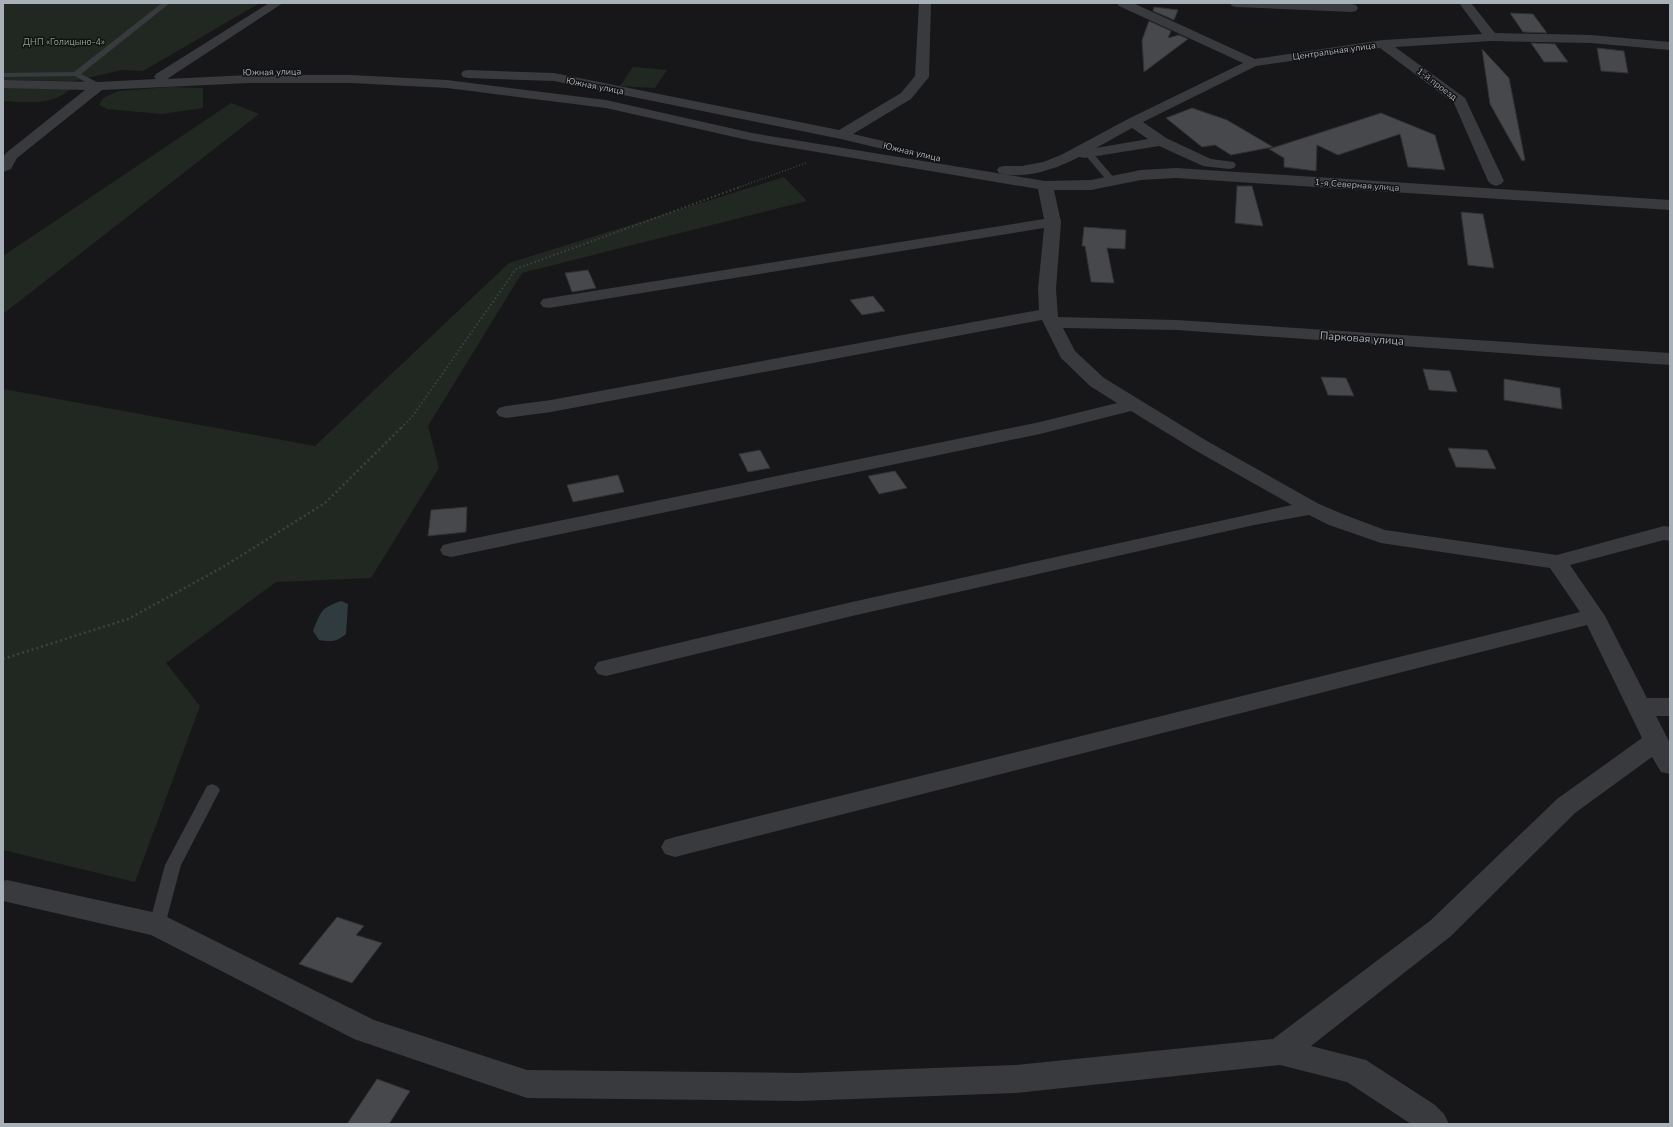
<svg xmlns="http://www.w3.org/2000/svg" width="1673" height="1127" font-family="'Nunito Sans',sans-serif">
<rect width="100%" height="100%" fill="#171719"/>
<path fill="#212821" d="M3,3H260L143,71L121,70L75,81L3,80Z
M633,67L667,70L655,88L620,86Z
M3,87L73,88C67,91 62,96 56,98C41,104 19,102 3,101Z
M171,87L203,88V108L161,114L107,109L99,105L103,98L118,91Z
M231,103L259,114L3,314V256Z
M784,177L807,201L522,273L428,426L439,468L371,578L276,582L166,663L200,706L135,882L3,850V389L315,446L509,263Z"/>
<path fill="#2f3b3e" d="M341,601L348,604L346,634C337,642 331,642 319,640L313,631C321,612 320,608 341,601Z"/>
<path fill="#46484c" stroke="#313234" d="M1154,7L1178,10L1174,20L1153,11Z
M1510,13L1533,14L1547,33L1523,32Z
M1149,21L1171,31L1168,38L1179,35L1188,39L1144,72L1142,40Z
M1531,43L1555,44L1568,62H1544Z
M1597,48L1624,51L1628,73L1601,71Z
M1482,49L1509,78L1525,160L1522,161L1490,104Z
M1192,108L1227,120L1273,147L1231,155L1215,145L1202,147L1166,118Z
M1381,113L1435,135L1445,170L1408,167L1400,134L1338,155L1317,145L1316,171L1284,167V158L1269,149Z
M1237,186H1252L1263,226L1235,223Z
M1461,212L1483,214L1494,268L1468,265Z
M1084,227L1126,230L1125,249L1107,248L1114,283L1091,282L1085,246H1082Z
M588,270L596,288L572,292L565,273Z
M873,296L885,311L862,315L850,300Z
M1423,369L1450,371L1457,392L1429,390Z
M1321,377L1346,378L1354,396L1328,395Z
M1504,379L1560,388L1562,409L1504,400Z
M1448,448L1487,450L1496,469L1456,467Z
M760,450L770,468L748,472L739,454Z
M895,471L907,488L879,494L868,476Z
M618,475L624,492L573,502L567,485Z
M467,507L466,532L428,536L431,510Z
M337,917L364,926L356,935L382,943L352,983L299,964Z
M377,1079L410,1091L389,1124H347Z"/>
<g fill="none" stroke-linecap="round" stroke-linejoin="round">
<path stroke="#3e4144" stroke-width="1.5" stroke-dasharray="1 2" stroke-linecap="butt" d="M737,188L806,163"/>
<path stroke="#3e4144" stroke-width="2" stroke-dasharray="1.5 2.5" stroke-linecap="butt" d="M401,428L412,417L516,269L740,187"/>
<path stroke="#3e4144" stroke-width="2.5" stroke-dasharray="2 3" stroke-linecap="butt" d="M3,659L128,619L223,567L325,503L402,427"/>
<path fill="#383a3d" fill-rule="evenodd" d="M162,3H170L81,74L101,84V88H95L75,76L3,77V73L74,72Z
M1089,151L1092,152L1115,179L1116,181L1115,183H1109L1086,156L1085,154L1086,152Z
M212,784L217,786L220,790L181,865L165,925L163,930L157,932L151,930L149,925L165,865L207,786Z"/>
<path fill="#383a3d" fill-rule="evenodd" d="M269,3H283L167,79L249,75H351L447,80L606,100L752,133L1045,181L1091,180L1141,170L1176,168L1670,200V210L1176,178L1141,180L1091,190H1054L1061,222L1056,289L1058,317L1177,320L1670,353V365L1177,330L1063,328L1075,351L1104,378L1207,441L1319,504L1345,515L1385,530L1557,555L1664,526L1670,527V541L1664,540L1570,565L1605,616L1647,698H1670V716H1656L1670,743V774L1661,772L1652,757L1575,813L1451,936L1311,1046L1366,1060L1435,1105L1444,1114L1449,1124H1411L1347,1082L1280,1065L1015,1093L799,1101L527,1098L354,1039L151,935L3,901V881L7,880L157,913L167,917L374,1020L527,1070L799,1073L1015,1065L1273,1039L1431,920L1557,799L1642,738L1587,625L675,857L665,854L661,847L665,840L675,837L1580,612L1550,568L1381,543L1329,525L1309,515L1254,525L852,616L606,676L598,674L594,668L598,662L606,660L852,602L1292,505L1193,449L1131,411L1040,434L451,557L443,555L440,550L443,545L451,543L1040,422L1117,403L1090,386L1061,358L1042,320L551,412L506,418L499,416L496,412L499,408L506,406L551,400L1039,310L1038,289L1044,228L549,308L543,307L540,303L543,299L549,298L1044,219L1038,189L752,141L606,108L447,88L351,83H249L102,90L17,158L11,169L3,172V157L6,153L85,90L3,88V80L98,82L156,79L154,77L156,74Z
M919,3H931L929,77L911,99L853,134L892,143L894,146L892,149L887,150L841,139L554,81L468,78L463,77L461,74L463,71L468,70L554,73L839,130L901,93L915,76Z
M1117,3H1133L1255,59L1383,40L1482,34L1459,3H1471L1495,33L1590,35L1670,42V50L1590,43L1491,41L1395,47L1465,98L1504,181L1501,184L1496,186L1491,184L1488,181L1454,103L1380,48L1256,66L1143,122L1166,138L1211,159L1234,162L1236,165L1234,168L1229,169L1203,166L1159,146L1085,158L1079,157C1056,169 1025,180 999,173L997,170L999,167L1004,166H1022L1043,162L1061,155L1128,119L1243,63L1119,6ZM1132,128L1148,139L1096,148Z
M1230,3L1352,4L1356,5L1358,8L1356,11L1352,12L1236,7L1232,6Z"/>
</g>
<g text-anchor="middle" stroke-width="3" stroke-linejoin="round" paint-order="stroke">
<g font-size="9" fill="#87a281" stroke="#121214">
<text x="64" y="45">ДНП «Голицыно-4»</text>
</g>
<g font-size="9" fill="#a9b1b8" stroke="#121214">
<text transform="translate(1334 51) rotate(-8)" y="3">Центральная улица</text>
<text transform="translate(272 72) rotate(-1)" y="3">Южная улица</text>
<text transform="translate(1437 84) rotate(37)" y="3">1-й проезд</text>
<text transform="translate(595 86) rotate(11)" y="3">Южная улица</text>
<text transform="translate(912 152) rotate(13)" y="3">Южная улица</text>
<text transform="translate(1357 185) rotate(4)" y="3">1-я Северная улица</text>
</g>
<g font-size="11" fill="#a9b1b8" stroke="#121214">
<text transform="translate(1362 338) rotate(4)" y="4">Парковая улица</text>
</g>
</g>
<rect width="1673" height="1127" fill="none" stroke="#a9b1b8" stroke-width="8"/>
</svg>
